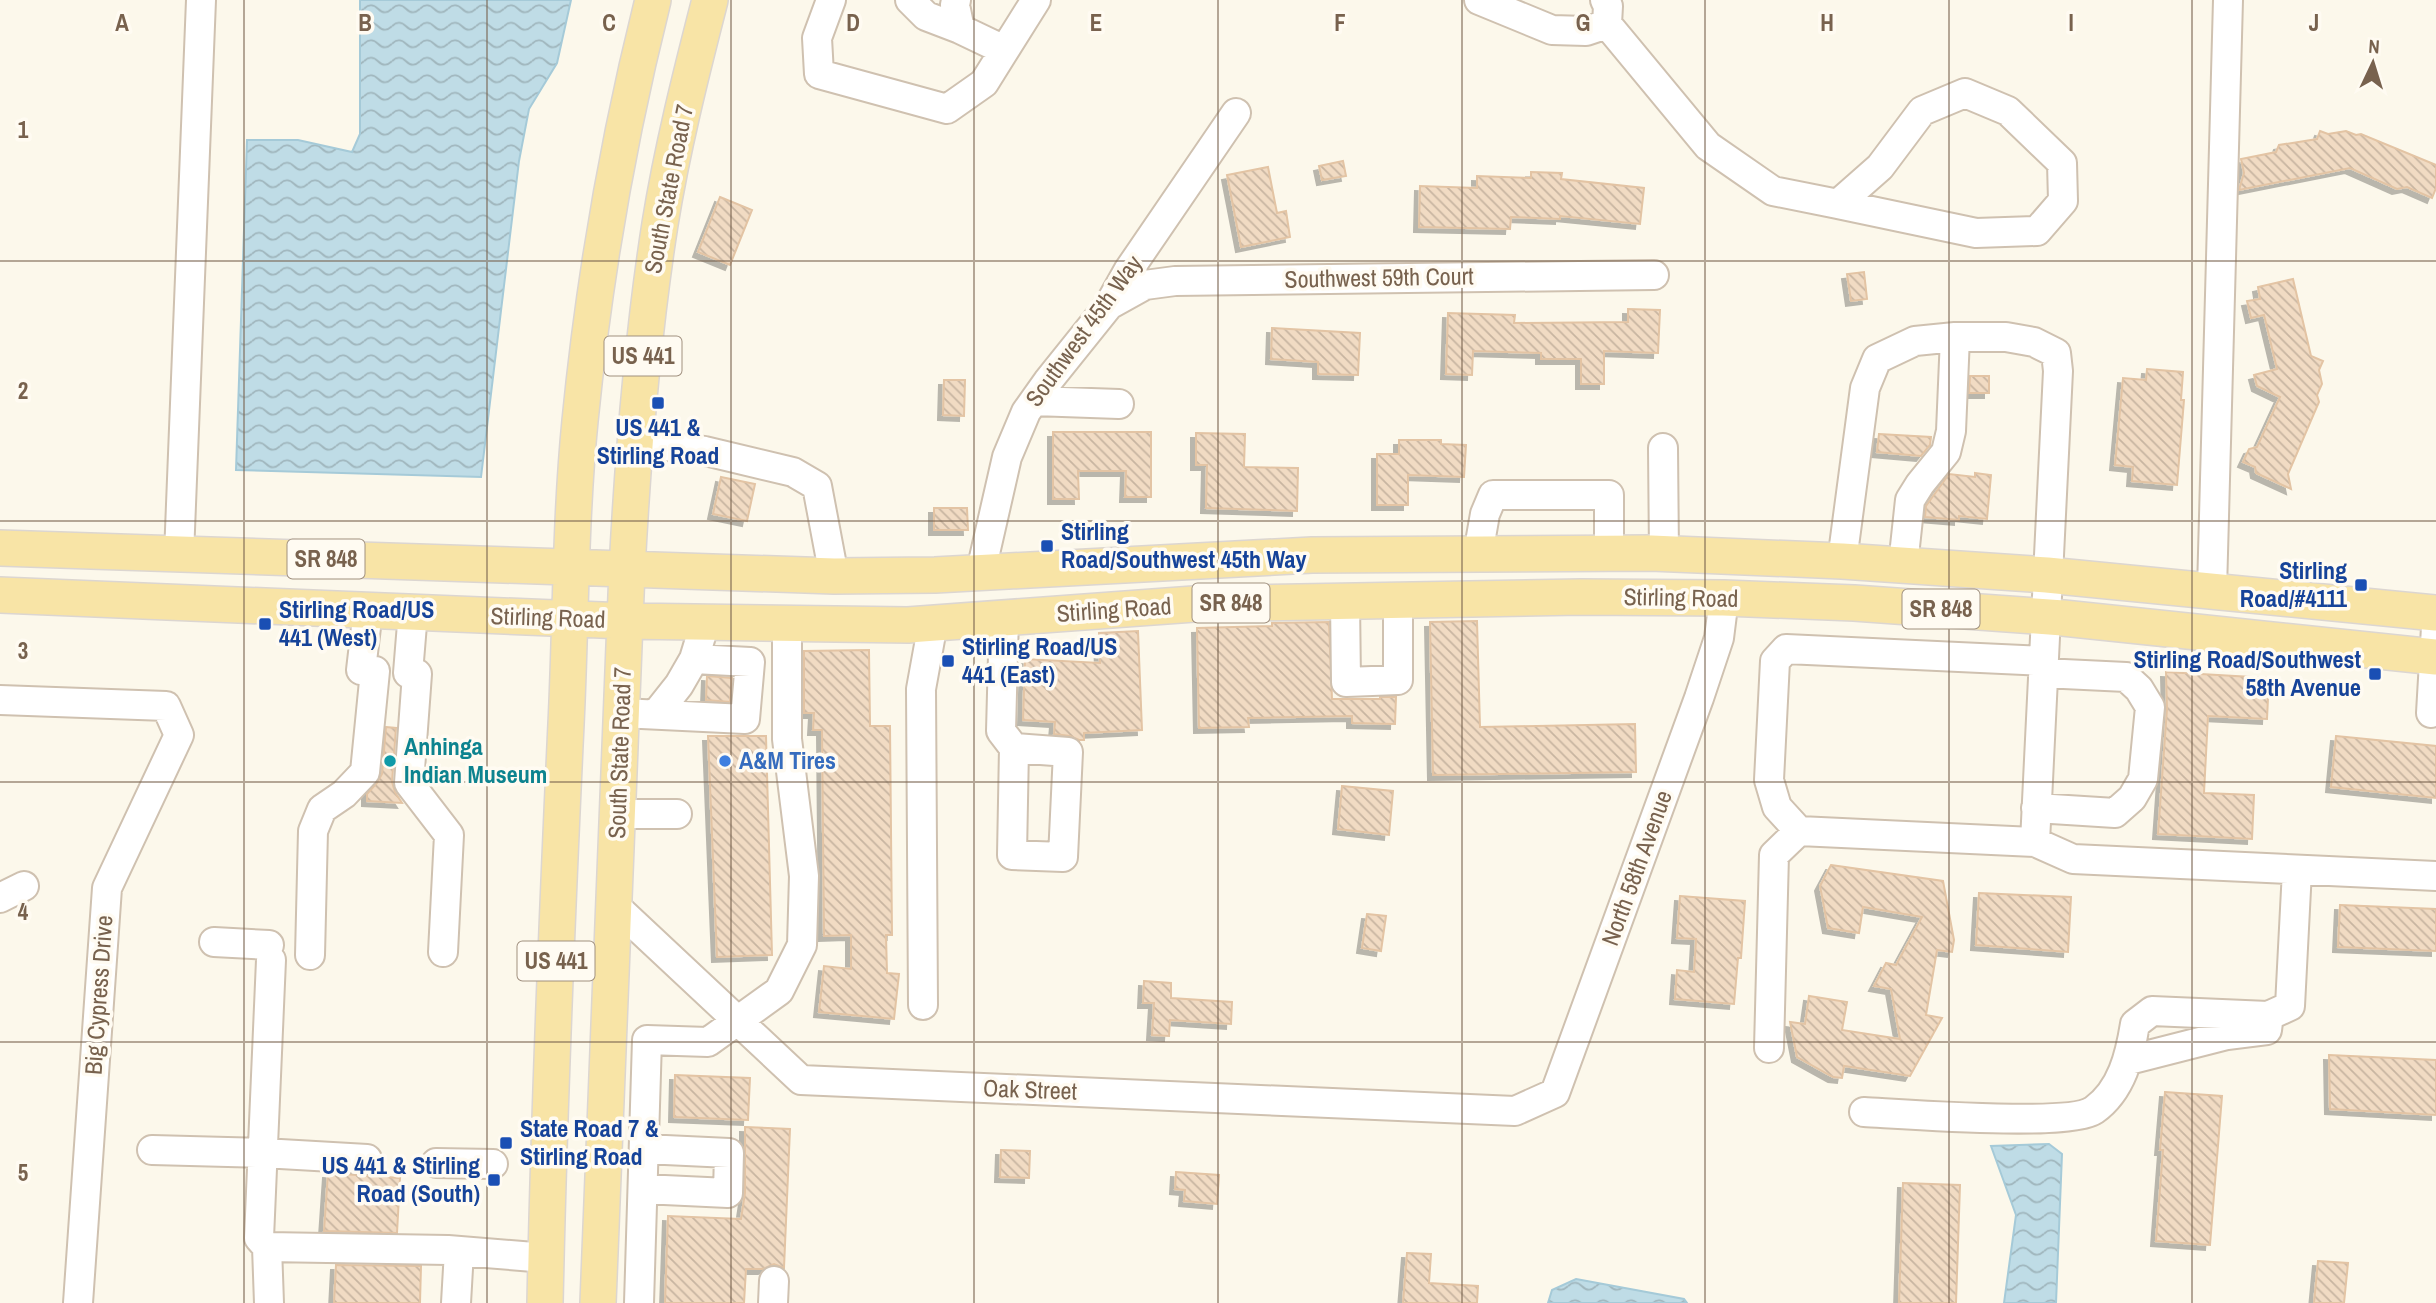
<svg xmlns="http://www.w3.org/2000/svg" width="2436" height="1303" font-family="'Archivo Narrow',sans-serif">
<defs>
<pattern id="water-waves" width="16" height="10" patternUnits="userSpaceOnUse" patternTransform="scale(1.75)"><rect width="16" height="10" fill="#bfdce6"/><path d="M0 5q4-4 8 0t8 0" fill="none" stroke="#a0b6bd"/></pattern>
<pattern id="building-back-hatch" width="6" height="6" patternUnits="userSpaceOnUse" patternTransform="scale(1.75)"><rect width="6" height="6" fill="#f1dbc3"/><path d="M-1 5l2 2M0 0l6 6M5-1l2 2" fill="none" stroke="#c8b5a1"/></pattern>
<filter id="shadow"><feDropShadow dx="-5" dy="5" stdDeviation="0" flood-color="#0004"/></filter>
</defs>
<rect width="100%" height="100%" fill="#fcf8eb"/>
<path fill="url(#water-waves)" stroke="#a5cad8" stroke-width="2" d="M360,0H571L557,63L529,109L519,161L481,477L236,470L247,140H298L352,152L360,134Z
M2049,1144L2062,1154L2056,1303H2004L2016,1215L1991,1146Z
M1576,1279L1684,1299L1687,1303H1548L1552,1290Z"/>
<path fill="url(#building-back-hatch)" stroke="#e3c4a4" stroke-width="2" filter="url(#shadow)" d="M2320,131L2328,134L2346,131L2356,135L2361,134L2436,165V188L2432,198L2407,187L2397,189L2350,168L2239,190L2244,173L2241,159L2276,152L2279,145L2317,139Z
M1343,161L1346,176L1322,180L1319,166Z
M1268,167L1277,213L1286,211L1290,237L1241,247L1227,175Z
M1531,172L1562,173L1561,179L1644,188L1640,224L1560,216V219L1511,217L1510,229L1419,227L1420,186L1477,188V176L1531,178Z
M720,197L752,210L730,265L698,252Z
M1864,272L1867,299L1851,301L1847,274Z
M2293,279L2311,356L2323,361L2319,370L2322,384L2317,395L2319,402L2288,474L2291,489L2256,473L2255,467L2243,462L2249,449L2257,447L2280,397L2257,386L2254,375L2277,369L2264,315L2251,318L2247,301L2260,299L2258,287Z
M1628,309L1660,310L1658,353L1604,351V384H1581V359H1541V353L1473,351L1472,375L1446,374L1448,313L1515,315L1514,323L1628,322Z
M1272,328L1360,333L1358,375L1318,374V362L1271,359Z
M2147,369L2183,372L2181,400H2184L2177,485L2132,481L2133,467L2115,465L2123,378L2146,380Z
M1970,376H1989V393H1969Z
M944,380H965L964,416L943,415Z
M1053,432H1151V497H1125L1126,471H1078L1079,499H1053Z
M1196,433L1245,434L1244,467L1298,468L1297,511L1206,508L1207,465H1196Z
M1879,434L1931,437L1930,445L1921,456L1877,452Z
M1399,440H1441V444L1466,445L1464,477L1408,475V505H1377V454H1399Z
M1975,473L1991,475L1987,519L1959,516V520L1925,517L1926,506L1949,474L1975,477Z
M721,477L755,484L747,521L713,514Z
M934,508H967L968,530H934Z
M1477,621L1480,727L1635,724L1636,772L1433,775L1430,622Z
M1329,622L1332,699H1380V697H1396L1395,724L1352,723V716L1248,718L1249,727L1199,728L1197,628L1272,626V623Z
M1138,631L1142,730L1084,733V740H1079L1070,736L1054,734L1055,722L1023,720L1025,659L1100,663L1099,633Z
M869,650L870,726H890L892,935H886L887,973L899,974L894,1019L819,1012L824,966L851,969V935L824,936L822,730H813L814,713H804V651Z
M2166,672L2269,678L2267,719L2208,716L2204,793L2254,795L2252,839L2158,834L2167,709Z
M707,676L732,678L730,702L706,700Z
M386,727L396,728L392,782L395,792L402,803L367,801V794L377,783L382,774Z
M708,736H766L772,955L717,957Z
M2336,736L2436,746V798L2331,787Z
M1342,786L1393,791L1389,835L1338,829Z
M1831,865L1943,881L1954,940L1952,952L1937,950L1926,1015L1942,1018L1910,1076L1844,1066L1842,1078L1833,1077L1797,1057L1790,1022L1805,1024L1809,996L1847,1002L1842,1030L1900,1039L1891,989L1874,986L1886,963L1896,965L1922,917L1863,907L1859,933L1828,928L1820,886Z
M1979,893L2071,897L2068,952L1976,945Z
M1680,896L1745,901L1741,958H1738L1734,1004L1675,999L1677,970L1694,972L1696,939L1677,938Z
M2340,905L2436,909V951L2338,947Z
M1367,914L1386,916L1381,951L1362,948Z
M1144,981L1171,983V998L1232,1002L1231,1024L1170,1020L1169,1036L1152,1035L1154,1003H1143Z
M2329,1055L2436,1060V1115L2330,1109Z
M675,1075L750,1078L748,1120L674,1117Z
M2165,1092L2222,1096L2210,1245L2156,1241L2163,1150H2160Z
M745,1127L790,1129L784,1268L774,1264L763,1269H746L744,1303H665L668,1216L741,1219L745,1193Z
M1001,1150L1030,1151L1029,1178L1000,1177Z
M1176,1172L1219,1175L1217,1204L1184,1201L1185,1190L1175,1189Z
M328,1173L400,1178L397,1233L324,1231Z
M1903,1183L1960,1185L1956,1303H1899Z
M1407,1253L1431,1254L1429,1283L1478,1286L1477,1303H1403Z
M2318,1261L2348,1263L2344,1303H2314Z
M336,1265L421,1266L420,1303H334Z"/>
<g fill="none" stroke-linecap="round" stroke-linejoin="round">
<defs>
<path id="minor" d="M831,0L817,38L819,74L947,109L984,83L1036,0
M910,0L926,16L960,29
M956,0L955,5L960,29L1004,50
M1479,0L1552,30L1586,31L1607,24L1608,6L1605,0
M1607,24L1708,146L1773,191L1838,204L1880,167L1922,111L1965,93L2008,111L2062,163L2063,201L2037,231L1976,233L1838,204
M1109,305L1145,285L1175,281L1654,275
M1034,401L1119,404
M635,442L705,451L793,472L817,486L834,576
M1663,448L1664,554
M1478,554L1485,514L1493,495H1609V553
M179,555L201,0
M1842,561L1865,388L1877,359L1915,341L1955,337H2006L2034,342L2056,353L2058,371L2035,842
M1903,565L1910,500L1920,484L1946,452L1951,431L1955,337
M981,571L1007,457L1026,412L1048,381L1109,305L1128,271L1236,113
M2212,590L2228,0
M1345,601L1346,682L1398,680V600
M413,612L408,673L417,674L409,783L449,835L443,952
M1004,617L1001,731L1014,748L1012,855L1063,857L1068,752L1014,748
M2043,661L1786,649L1775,661L1769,780L1777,807L1799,831L2035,842L2073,859L2436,876
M361,670L368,610
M0,700L166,706L179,735L107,888L78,1303
M621,713L745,719L750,662L694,659
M2431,713L2436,627
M656,714L679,685L694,659L705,623
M2036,808L2115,813L2132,798L2143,779L2150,707L2139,689L2126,677L2043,673
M618,814H677
M0,898L24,886
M614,905L801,1080L1515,1111L1555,1093L1699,698L1719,638L1724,598
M214,942L269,945
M310,955L313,831L322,809L344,794L365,772L375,671
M923,1005L921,689L933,623
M1769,1048L1774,855L1799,831
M2129,1060L2227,1035L2267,1030L2268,1022
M1864,1112C1903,1114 2070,1127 2094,1110C2122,1090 2130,1055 2135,1024L2152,1011L2268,1016L2290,1006L2297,870
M152,1150L263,1153L367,1159
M436,1163L493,1164
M643,1189L728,1193L729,1153L644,1149
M267,1247L448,1250L546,1258
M269,1303L267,1247L259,1238L271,960
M456,1303L459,1251
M639,1303L647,1040L708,1042L779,991L802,945L804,876L787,739V624
M773,1303L774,1281"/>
<path id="major" d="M0,548L834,576L935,575L1312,555L1651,553L1842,561L2047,575L2436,613
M0,595L625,621L908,625L1194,604L1581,597L1724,598L1854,603L2063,618L2436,657
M545,1303C549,1110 557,917 566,724C571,623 570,522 580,421C594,279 618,139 653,0
M598,1303L627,570C633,454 642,339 660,224C672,149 691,74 710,0"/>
</defs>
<use href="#minor" stroke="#cfc1b0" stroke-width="32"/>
<use href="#major" stroke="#dcd6d1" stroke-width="38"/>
<use href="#minor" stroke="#fff" stroke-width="28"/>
<use href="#major" stroke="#f8e4a6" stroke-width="35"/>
</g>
<path fill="none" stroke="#78624e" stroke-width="2" stroke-opacity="0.55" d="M244,0V1303M487,0V1303M731,0V1303M974,0V1303M1218,0V1303M1462,0V1303M1705,0V1303M1949,0V1303M2192,0V1303M0,261H2436M0,521H2436M0,782H2436M0,1042H2436"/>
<g fill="#1a4fb4" stroke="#fffbf2" stroke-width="2.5">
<rect x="651" y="396" width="14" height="14" rx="3.5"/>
<rect x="1040" y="539" width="14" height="14" rx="3.5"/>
<rect x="2354" y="578" width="14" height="14" rx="3.5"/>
<rect x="258" y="617" width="14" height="14" rx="3.5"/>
<rect x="941" y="654" width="14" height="14" rx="3.5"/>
<rect x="2368" y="667" width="14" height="14" rx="3.5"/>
<rect x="499" y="1136" width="14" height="14" rx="3.5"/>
<rect x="487" y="1173" width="14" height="14" rx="3.5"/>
</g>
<circle fill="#0f9aa8" stroke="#fffbf2" stroke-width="2.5" cx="390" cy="761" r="7"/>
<circle fill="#3f7fe0" stroke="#fffbf2" stroke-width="2.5" cx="725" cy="761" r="7"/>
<g text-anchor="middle" stroke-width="7" stroke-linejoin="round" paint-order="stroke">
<g fill="#fffbf2" stroke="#a0907f" stroke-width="2">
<rect x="604.5" y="336.5" width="77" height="39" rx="5"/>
<rect x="287.5" y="539.5" width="77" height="39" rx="5"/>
<rect x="1192.5" y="583.5" width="77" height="39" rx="5"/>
<rect x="1902.5" y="589.5" width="77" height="39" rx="5"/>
<rect x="517.5" y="941.5" width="77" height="39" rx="5"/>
</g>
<g font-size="23" font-weight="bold" fill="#78624e">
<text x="643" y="364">US 441</text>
<text x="326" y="567">SR 848</text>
<text x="1231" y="611">SR 848</text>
<text x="1941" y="617">SR 848</text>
<text x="556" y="969">US 441</text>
</g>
<g font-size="24" fill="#78624e" stroke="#fffbf2">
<text transform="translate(669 189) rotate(-79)" y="8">South State Road 7</text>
<text transform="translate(1379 278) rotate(-1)" y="8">Southwest 59th Court</text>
<text transform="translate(1084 331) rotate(-54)" y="8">Southwest 45th Way</text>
<text transform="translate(1681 598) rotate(1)" y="8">Stirling Road</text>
<text transform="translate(1114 610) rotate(-4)" y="8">Stirling Road</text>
<text transform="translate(548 618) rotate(2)" y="8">Stirling Road</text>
<text transform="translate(620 753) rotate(-88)" y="8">South State Road 7</text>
<text transform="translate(1637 868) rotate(-70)" y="8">North 58th Avenue</text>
<text transform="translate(99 995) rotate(-86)" y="8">Big Cypress Drive</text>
<text transform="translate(1030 1090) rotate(2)" y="8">Oak Street</text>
</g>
<g font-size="24" font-weight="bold" fill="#164399" stroke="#fffbf2" text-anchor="start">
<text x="658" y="436" text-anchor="middle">US 441 &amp;<tspan x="658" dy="28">Stirling Road</tspan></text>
<text x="1061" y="540">Stirling<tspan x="1061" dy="28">Road/Southwest 45th Way</tspan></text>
<text x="2347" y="579" text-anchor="end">Stirling<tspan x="2347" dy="28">Road/#4111</tspan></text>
<text x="279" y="618">Stirling Road/US<tspan x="279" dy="28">441 (West)</tspan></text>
<text x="962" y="655">Stirling Road/US<tspan x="962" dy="28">441 (East)</tspan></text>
<text x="2361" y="668" text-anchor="end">Stirling Road/Southwest<tspan x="2361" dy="28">58th Avenue</tspan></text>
<text x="520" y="1137">State Road 7 &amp;<tspan x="520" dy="28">Stirling Road</tspan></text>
<text x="480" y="1174" text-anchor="end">US 441 &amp; Stirling<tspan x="480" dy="28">Road (South)</tspan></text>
</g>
<g font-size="24" font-weight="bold" fill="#0d838f" stroke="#fffbf2" text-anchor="start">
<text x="404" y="755">Anhinga<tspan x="404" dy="28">Indian Museum</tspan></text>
</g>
<g font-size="24" font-weight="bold" fill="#366cbe" stroke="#fffbf2" text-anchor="start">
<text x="739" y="769">A&amp;M Tires</text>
</g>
</g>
<g font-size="23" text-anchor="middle" font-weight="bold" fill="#78624e" stroke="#fffbf2" stroke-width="7" stroke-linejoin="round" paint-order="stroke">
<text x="122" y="31">A</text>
<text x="365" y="31">B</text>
<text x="609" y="31">C</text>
<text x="853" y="31">D</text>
<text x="1096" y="31">E</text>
<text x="1340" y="31">F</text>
<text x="1583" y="31">G</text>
<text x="1827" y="31">H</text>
<text x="2071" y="31">I</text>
<text x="2314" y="31">J</text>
<text x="23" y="138">1</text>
<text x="23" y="399">2</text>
<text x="23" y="659">3</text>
<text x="23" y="920">4</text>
<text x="23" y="1181">5</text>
</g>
<g transform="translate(2373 63) rotate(4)" stroke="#fffbf2" stroke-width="5" paint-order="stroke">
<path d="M0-5L12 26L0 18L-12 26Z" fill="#78624e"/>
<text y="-10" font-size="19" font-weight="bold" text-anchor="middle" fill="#78624e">N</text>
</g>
</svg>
